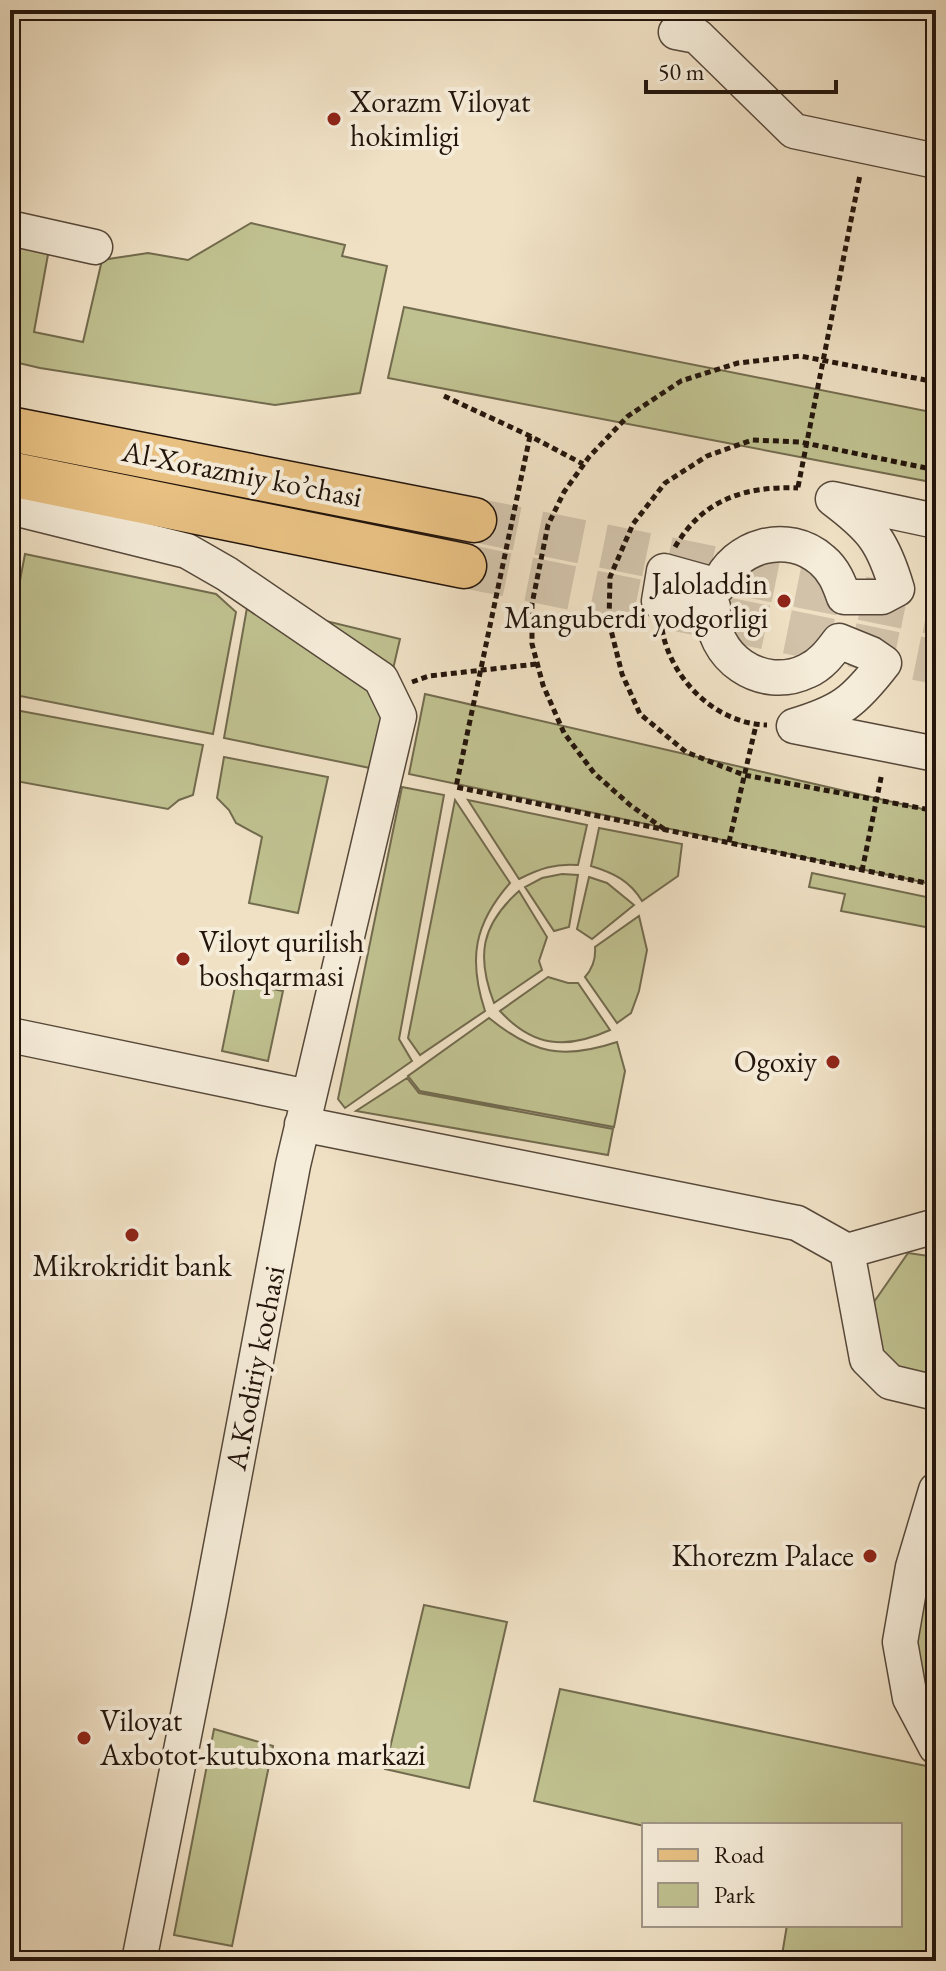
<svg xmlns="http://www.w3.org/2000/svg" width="946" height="1971" font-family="'EB Garamond',serif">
<rect width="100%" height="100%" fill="#f0e1c5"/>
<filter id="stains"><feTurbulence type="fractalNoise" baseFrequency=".0025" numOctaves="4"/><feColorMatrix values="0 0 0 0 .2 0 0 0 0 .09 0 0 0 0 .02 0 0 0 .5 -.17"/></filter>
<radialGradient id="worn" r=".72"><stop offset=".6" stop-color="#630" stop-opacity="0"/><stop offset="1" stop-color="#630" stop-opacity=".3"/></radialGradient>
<path fill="#c0c190" stroke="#726b4e" stroke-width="2" d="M251,223L345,245L342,256L387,266L360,393L275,405L40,368L10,361V240L49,249L34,332L83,342L102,260L148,253L188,260Z
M404,307L936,413V483L388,378Z
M25,554L216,594L236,612L213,734L10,694V633Z
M248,602L400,639L370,768L224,738Z
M425,694L936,812V885L409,774Z
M10,709L203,745L193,795L179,800L168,809L10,780Z
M224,757L328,777L298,913L249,903L262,837L236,823L229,810L217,798Z
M402,787L444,795L399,1039L412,1061L345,1108L338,1099Z
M455,800L510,883C474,924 468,959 485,1011L420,1055L408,1038Z
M468,800L587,825L578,865C555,863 539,869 519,879Z
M599,828L682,844L678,876L642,901C630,881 614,873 591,866Z
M812,873L936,899V929L841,911L845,894L809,887Z
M562,874L578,875L569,927L554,931L525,887L542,878Z
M589,877L607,883L634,905L592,939L577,929Z
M519,891L547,937L539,961L542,970L494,1003C476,956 481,925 519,891Z
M639,916L647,950L639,991L631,1013L617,1023L585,977C593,968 596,959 595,947Z
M548,977L568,983H578L610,1030C566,1050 533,1047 500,1011Z
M236,982L283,991L268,1061L222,1051Z
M489,1018C533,1054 563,1060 617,1042L625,1071L614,1127L420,1091L408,1076Z
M407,1078L419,1093L613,1129L608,1155L356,1111Z
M908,1253L936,1257V1380L882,1367L874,1302Z
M424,1605L507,1622L469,1788L385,1769Z
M922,1605L936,1607V1718L916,1651V1610Z
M560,1689L936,1768L935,1961H781L787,1925H900V1825L644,1826L534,1801Z
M214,1729L273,1746L232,1946L174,1935Z"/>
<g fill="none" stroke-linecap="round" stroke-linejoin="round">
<path stroke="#d1c2a9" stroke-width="44" stroke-dasharray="44 22" stroke-linecap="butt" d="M474,520L936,613
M464,566L936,662"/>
<defs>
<path id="minor" d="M676,32L697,36L794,131L936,161
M10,228L95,247
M10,507L187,551L227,574L381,679L399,716L293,1165L209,1610L139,1961
M936,521L833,499C873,529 883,542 897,589L882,597H844C839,583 834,570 822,560C788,530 734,545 718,586L664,571L659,601L713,607C709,657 762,693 807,671C821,665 830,653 839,641L871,654L884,663C854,702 841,712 794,726L936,754
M10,1035L308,1097
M302,1124L797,1223L847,1251L867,1359L890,1382L936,1393
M847,1251L936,1226
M936,1490L913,1567L900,1642L910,1698L936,1747"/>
<path id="major" d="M10,429L474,520
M10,474L464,566"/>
</defs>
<use href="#minor" stroke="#56483a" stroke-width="37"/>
<use href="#major" stroke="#23150c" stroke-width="47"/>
<path stroke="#23150c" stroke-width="5" stroke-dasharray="6 4" stroke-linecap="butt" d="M444,396L530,436L583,464
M530,436L456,787L936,885
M936,470L800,442L752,440L707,456L665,483L633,524L610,577L609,622L622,674L640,714L686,752L744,775L936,811
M798,487L860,175
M932,493L936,474
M675,547C703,499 745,486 798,488
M662,629C670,678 715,724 767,725
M412,682L429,676L537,664
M664,829L630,805L594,773L564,733L543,685L532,644V604L548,525L564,492L589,457L628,416L681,381L738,363L800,356L936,382
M729,842L756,725
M862,871L882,773"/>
<use href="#minor" stroke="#f5ecd9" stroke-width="34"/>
<use href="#major" stroke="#e8c082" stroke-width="44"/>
</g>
<g fill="#8f2418" stroke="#f5ecd9" stroke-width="3">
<circle cx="334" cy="119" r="8"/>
<circle cx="784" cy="601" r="8"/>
<circle cx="183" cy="959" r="8"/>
<circle cx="833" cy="1062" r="8"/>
<circle cx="132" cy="1235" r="8"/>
<circle cx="870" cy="1556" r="8"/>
<circle cx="84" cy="1738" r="8"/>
</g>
<g text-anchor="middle" stroke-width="8" stroke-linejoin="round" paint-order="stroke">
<g font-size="30" fill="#23150c" stroke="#f5ecd9" text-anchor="start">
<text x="350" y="112">Xorazm Viloyat<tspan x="350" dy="34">hokimligi</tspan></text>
<text x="768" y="594" text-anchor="end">Jaloladdin<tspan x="768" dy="34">Manguberdi yodgorligi</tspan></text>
<text x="199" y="952">Viloyt qurilish<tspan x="199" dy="34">boshqarmasi</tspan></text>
<text x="817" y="1072" text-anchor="end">Ogoxiy</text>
<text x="132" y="1276" text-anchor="middle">Mikrokridit bank</text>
<text x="854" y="1566" text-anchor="end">Khorezm Palace</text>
<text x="100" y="1731">Viloyat<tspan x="100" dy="34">Axbotot-kutubxona markazi</tspan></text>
</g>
<g font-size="30" fill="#23150c" stroke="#f5ecd9">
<text transform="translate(242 474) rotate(11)" y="10">Al-Xorazmiy ko’chasi</text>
<text transform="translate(255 1368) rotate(-79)" y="10">A.Kodiriy kochasi</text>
</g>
</g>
<rect width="946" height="1971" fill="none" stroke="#f0e1c5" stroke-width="40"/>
<rect x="12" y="12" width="922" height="1947" fill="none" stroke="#23150c" stroke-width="4"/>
<rect x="20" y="20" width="906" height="1931" fill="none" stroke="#23150c" stroke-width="2"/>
<rect x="642" y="1823" width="260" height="104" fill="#f5ecd9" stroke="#a19687" stroke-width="2"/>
<rect x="658" y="1849" width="40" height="12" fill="#e8c082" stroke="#a19687" stroke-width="2"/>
<text x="714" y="1863" font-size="24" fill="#23150c">Road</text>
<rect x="658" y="1883" width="40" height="24" fill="#c0c190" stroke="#a19687" stroke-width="2"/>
<text x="714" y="1903" font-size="24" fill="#23150c">Park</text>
<path d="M646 80v12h190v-12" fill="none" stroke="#23150c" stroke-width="4"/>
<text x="658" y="80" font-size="24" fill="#23150c" stroke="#f5ecd9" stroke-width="6" paint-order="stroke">50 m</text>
<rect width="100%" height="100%" filter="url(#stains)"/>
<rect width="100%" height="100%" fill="url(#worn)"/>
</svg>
